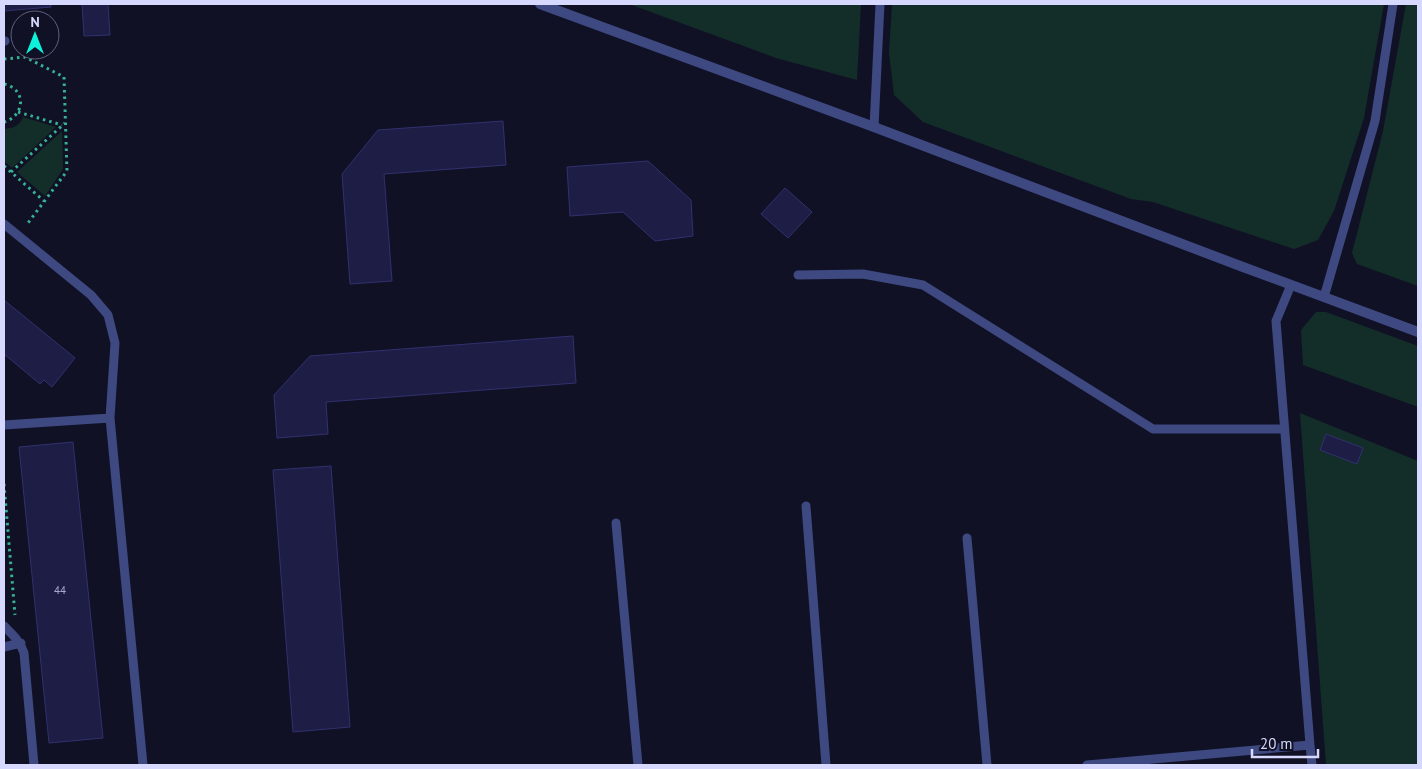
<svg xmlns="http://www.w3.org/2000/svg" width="1422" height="769" font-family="'PT Sans',sans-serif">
<rect width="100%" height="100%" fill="#101125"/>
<path fill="#132e28" d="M629,4H861L857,80L776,58Z
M892,4H1384L1364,118L1334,211L1318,240L1294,249L1153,202L1131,199L923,122L894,95L889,53Z
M1406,4H1418V286L1357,264L1352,253L1383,131Z
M23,117L56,127L12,168L4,161V129C13,128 20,126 23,117Z
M62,131L63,169L45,196L17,172Z
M1316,312H1326L1418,346V407L1303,365L1301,330Z
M1300,413L1418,461V765H1326Z"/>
<path fill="#1e1d45" stroke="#31316f" d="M4,4H51V7L4,11Z
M82,4H108L110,35L84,36Z
M503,121L506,165L384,174L392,281L350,284L342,174L378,130Z
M648,161L691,200L693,236L655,241L623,212L570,216L567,167Z
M785,188L812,212L788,238L761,214Z
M4,300L75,358L52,387L44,380L40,384L4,354Z
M573,336L576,383L326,402L328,434L277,438L274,395L310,356Z
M1326,434L1363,448L1357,464L1320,450Z
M73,442L103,738L49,743L19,447Z
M331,466L350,727L293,732L273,470Z"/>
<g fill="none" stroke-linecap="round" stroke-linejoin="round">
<path stroke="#36b192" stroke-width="3" stroke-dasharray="2.5 4" stroke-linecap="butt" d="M4,59L25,57L64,77L67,171L28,223
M4,84C27,89 25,116 4,122
M18,112L62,125
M4,166L44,201
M11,172L65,123
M4,484L15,615"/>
<path stroke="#3e4881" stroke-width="9" d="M4,41H5
M874,127L880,4
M4,224L91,295L108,315L115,343L110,418L143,765
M798,275L863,274L923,285L1153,429H1284
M1324,297L1375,121L1393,4
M4,425L110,418
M806,506L826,765
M616,523L638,765
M967,538L987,765
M4,626C13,635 20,641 24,653L34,765
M4,647L21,643
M1310,745L1312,765
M1087,765L1310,745L1276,321L1291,285"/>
<path stroke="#3e4881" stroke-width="10" d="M540,4L874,127L1243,267L1418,332"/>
</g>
<g text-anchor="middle" stroke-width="4" stroke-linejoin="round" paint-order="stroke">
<g font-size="11" fill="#a8aacf">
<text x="60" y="594">44</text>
</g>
</g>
<rect width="1422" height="769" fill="none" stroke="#d6d9fd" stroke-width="10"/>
<g transform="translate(35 35)"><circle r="24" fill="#101125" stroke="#5f617b"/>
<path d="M0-4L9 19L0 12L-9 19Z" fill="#0df2dc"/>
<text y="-8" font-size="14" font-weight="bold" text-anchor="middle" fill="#d6d9fd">N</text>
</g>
<path d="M1252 749v8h66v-8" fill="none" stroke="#d6d9fd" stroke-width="2.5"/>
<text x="1260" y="749" font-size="15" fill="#d6d9fd" stroke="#101125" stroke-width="4" paint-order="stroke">20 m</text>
</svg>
